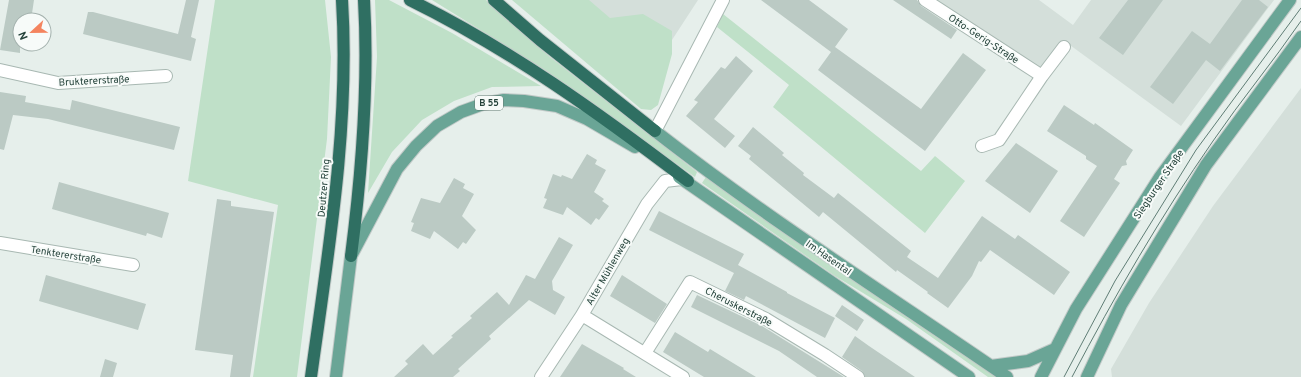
<svg xmlns="http://www.w3.org/2000/svg" width="1301" height="377" font-family="Overpass,sans-serif">
<rect width="100%" height="100%" fill="#e6efeb"/>
<path fill="#d4dfda" d="M580,0H698L657,63Z
M934,0H1039L1073,25L1091,0H1274L1181,126L1063,40L1040,70Z
M1301,88V377H1112L1111,369L1149,303L1213,206Z"/>
<path fill="#bfe0c8" d="M215,0H325L331,57L327,139L297,377H253L278,205L188,181Z
M375,0H389L452,33L541,86L492,87L454,101L422,120L392,152L368,193L377,57Z
M432,0H486L550,57L697,172L695,177L545,70Z
M512,0H589L610,18L643,14L672,31V54L658,105L651,110L641,109Z
M723,14L921,171L935,156L965,181L925,233L773,107L789,85L717,27Z
M706,177L815,254L999,377H988L906,319L835,276L702,183Z"/>
<path fill="#bbcac4" d="M9,0H34L31,20H20V53L0,50Z
M186,0H199L191,37L196,39L191,61L83,34L88,12H93L178,34Z
M761,0H809L848,29L835,47L921,109L963,53L986,70L925,151L818,70L831,52Z
M893,0H917L921,6L957,30L951,39Z
M1128,0H1163L1123,55L1099,38Z
M1242,0H1259L1268,7L1220,71L1206,60L1173,104L1150,87L1192,31L1210,44Z
M736,56L753,71L714,119L735,136L725,148L686,116L698,102L694,100L721,67L725,69Z
M0,92L26,96L25,102L70,110L72,100L180,127L174,150L48,119L13,115L4,150L0,149Z
M1064,105L1094,125L1095,123L1133,150L1126,161L1127,165L1122,166L1114,179L1120,183L1084,237L1060,221L1097,166L1086,159V156L1047,131Z
M753,127L784,153L782,155L804,173L803,175L834,198L838,193L911,251L907,257L938,278L982,216L1015,239L1018,235L1070,272L1054,295L990,250L981,262L979,261L972,276L948,308L927,293L928,292L897,270L896,272L823,212L819,217L749,159L751,156L738,146Z
M1016,143L1058,171L1030,213L985,181Z
M587,154L597,160L595,164L606,170L594,192L604,199L602,201L609,206L599,220L596,218L591,225L567,207L563,215L543,208L547,199L544,198L553,174L561,177L562,175L572,179Z
M454,178L465,184L463,188L474,194L462,216L476,230L466,244L463,242L458,249L434,231L430,239L411,231L414,223L411,222L421,198L440,203Z
M59,182L169,213L162,238L147,233L146,236L52,209Z
M217,199L231,201V206L274,212L250,377H230L233,355L195,350Z
M659,211L744,254L738,265L787,292V293L835,318L825,338L746,296L744,300L725,291L734,273L649,230Z
M559,237L573,245L552,281L553,290L565,297L555,315L529,300L489,336L491,339L458,369L460,371L453,377H394L408,364L405,361L423,344L433,355L453,337L451,336L472,318L470,316L497,292L509,305L526,275L535,279Z
M46,275L146,304L138,330L39,301Z
M622,275L667,304L655,323L610,296Z
M697,295L762,326L844,377H817L779,351L691,307Z
M842,305L864,320L857,331L835,316Z
M675,332L708,352L710,349L756,377H704L663,352Z
M855,336L869,346L915,377H865L862,371L842,357Z
M582,344L624,368L623,369L636,377H560Z
M105,359L117,363L113,377H100Z"/>
<g fill="none" stroke-linecap="round" stroke-linejoin="round">
<defs>
<path id="minor" d="M925,0L1042,76L999,140L982,146
M0,70L58,83L166,76
M1042,76L1064,47
M655,131L723,0
M0,243L133,265
M582,315L683,377
M645,353L690,282L766,319L825,355L858,377
M541,377L582,315L647,204L665,181L682,179"/>
<path id="major" d="M655,131C768,219 889,296 1007,377
M679,177L969,377
M991,366L1028,361L1055,349
M336,377L351,256L397,169L416,146L437,126L461,112L483,104L504,100L524,101L557,106L587,119L635,147
M1041,377L1076,309L1160,177L1290,0
M1087,377L1121,305L1206,165L1301,37"/>
<path id="highway" d="M410,0C510,49 600,114 688,181
M494,0L540,40L655,131
M351,256C362,171 369,86 364,0
M311,377C328,253 350,126 342,0"/>
</defs>
<use href="#minor" stroke="#a8b8b2" stroke-width="14"/>
<use href="#major" stroke="#c2cac8" stroke-width="14"/>
<use href="#highway" stroke="#c2cac8" stroke-width="14"/>
<use href="#minor" stroke="#fff" stroke-width="12"/>
<use href="#major" stroke="#6aa596" stroke-width="12"/>
<use href="#highway" stroke="#2f6f62" stroke-width="12"/>
<path stroke="#5f7d75" stroke-width="1" d="M1064,377L1115,281L1196,150L1301,8
M1072,377C1115,295 1161,216 1213,141C1241,100 1273,62 1301,21"/>
</g>
<g text-anchor="middle" stroke-width="4" stroke-linejoin="round" paint-order="stroke">
<rect fill="#f7fbf9" stroke="#637a73" stroke-width="1" x="475" y="96" width="28" height="14" rx="3"/>
<g font-size="9" font-weight="bold" fill="#24423a">
<text x="489" y="106">B 55</text>
</g>
<g font-size="10" fill="#24423a" stroke="#f7fbf9">
<text transform="translate(984 38) rotate(33)" y="4">Otto-Gerig-Straße</text>
<text transform="translate(94 80) rotate(-3)" y="4">Bruktererstraße</text>
<text transform="translate(1158 184) rotate(-56)" y="4">Siegburger Straße</text>
<text transform="translate(323 188) rotate(-85)" y="4">Deutzer Ring</text>
<text transform="translate(66 254) rotate(9)" y="4">Tenktererstraße</text>
<text transform="translate(829 257) rotate(35)" y="4">Im Hasental</text>
<text transform="translate(607 271) rotate(-60)" y="4">Alter Mühlenweg</text>
<text transform="translate(739 306) rotate(27)" y="4">Cheruskerstraße</text>
</g>
</g>
<g transform="translate(32 32) rotate(248)"><circle r="19" fill="#f7fbf9" stroke="#a3b1ad"/>
<path d="M0-3L7 15L0 10L-7 15Z" fill="#f4845f"/>
<text y="-6" font-size="11" font-weight="bold" text-anchor="middle" fill="#24423a">N</text>
</g>
</svg>
